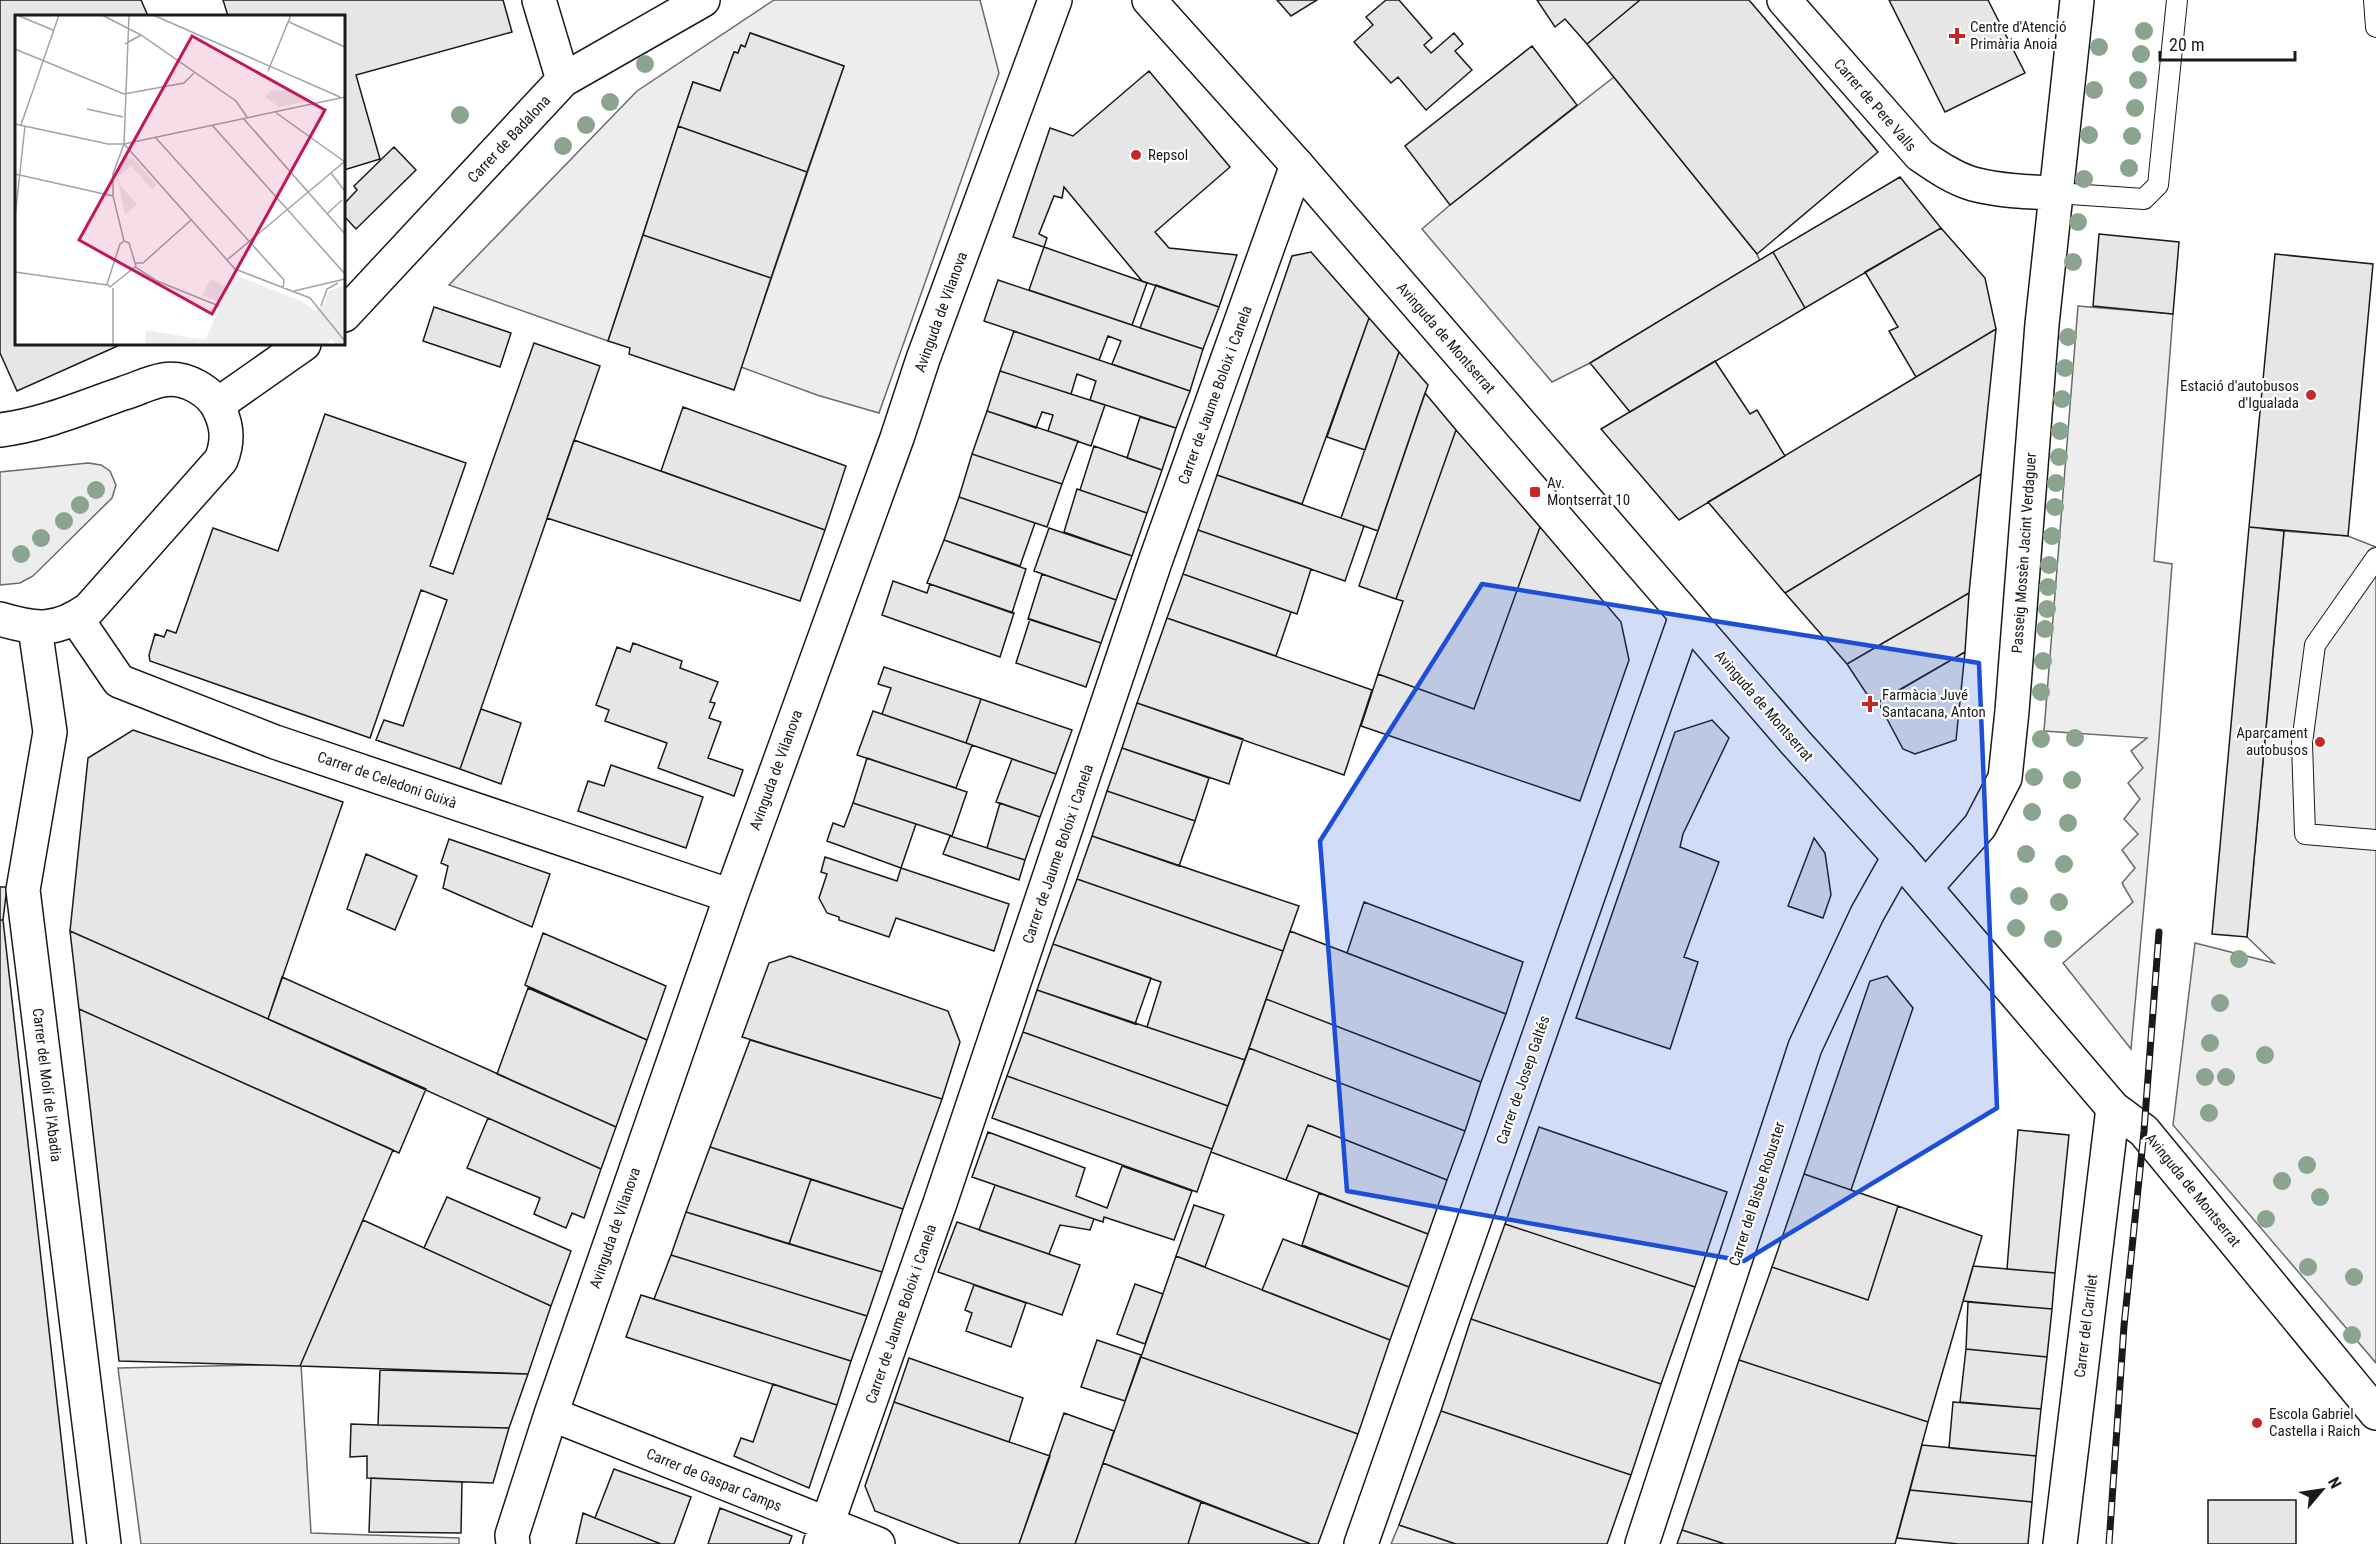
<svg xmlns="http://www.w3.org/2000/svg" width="2376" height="1544" font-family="'Roboto Condensed',sans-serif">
<rect width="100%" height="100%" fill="#fff"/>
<path fill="#ededed" stroke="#6a6a6a" stroke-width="1.5" d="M774,0H980L999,73L879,413L817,395L741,367L844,66L751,33L745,47L741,45L738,53L734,52L720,91L693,82L608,341L449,285L637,91Z
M1614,77L1757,254L1760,261L1590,363L1552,382L1422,229L1450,205Z
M2078,306L2173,314L2154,561L2172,564L2159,739L2131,1049L2063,963L2133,902L2122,883L2135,868L2122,850L2138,834L2124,819L2140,799L2128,783L2143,768L2131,751L2147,738L2044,731Z
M88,463L101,465L110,471L116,485L112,498L33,576L20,583L0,585V472Z
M2284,531L2348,536L2376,547V1363L2173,1125L2195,943L2274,963L2247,937Z
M301,1364L311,1533L459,1538V1544H141L118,1368Z
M1399,1525L1456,1544H1391Z"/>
<path fill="#e6e6e6" stroke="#1a1a1a" stroke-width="1.5" d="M0,0H141L148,16H16V344H122L17,391L0,353Z
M223,0H503L512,32L356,75L380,159L344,170V16H228Z
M1277,0H1317L1291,16Z
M1386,0H1399L1432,38L1424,45L1431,53L1454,33L1463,44L1455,51L1472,70L1426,110L1398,77L1391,83L1354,42L1373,25L1366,17Z
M1537,0H1640L1587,44L1565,19L1555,27Z
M1640,0H1749L1878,152L1757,254L1587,44Z
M1889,0H1988L2025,73L1945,112Z
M750,33L844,66L807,172L678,126L693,82L720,91L734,52L738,53L741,45L745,47Z
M1532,46L1577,105L1450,205L1405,146Z
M1149,71L1230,167L1155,232L1169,248L1237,255L1219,307L1142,281L1064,187L1062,198L1054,196L1039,234L1047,238L1044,247L1013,237L1050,128L1073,136Z
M678,126L807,172L771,278L643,235Z
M394,147L416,170L356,229L344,216V204L357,190L354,186Z
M1900,177L1941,228L1805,308L1773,252Z
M1941,228L1985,278L1996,329L1916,377L1889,331L1898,327L1865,272Z
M2099,234L2179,242L2173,314L2093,306Z
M643,235L771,278L734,390L629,354L630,348L608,341Z
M1044,247L1147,283L1132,325L1029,290Z
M1311,252L1369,318L1302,504L1217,475L1292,256Z
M1773,252L1805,308L1630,412L1590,363Z
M2275,254L2373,264L2348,536L2249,527Z
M998,280L1203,349L1190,391L1112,364L1121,341L1108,336L1099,360L984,321Z
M1156,285L1219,307L1203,349L1140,328Z
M434,307L511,333L500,367L423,341Z
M1369,318L1399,352L1365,450L1327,437Z
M1996,329L1981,474L1785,593L1708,502Z
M1014,331L1190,391L1176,428L1090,400L1096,381L1077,374L1071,394L1000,371Z
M534,343L600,366L460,769L376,740L384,720L403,726L447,600L421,590L370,738L150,661L149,655L155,634L164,637L167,630L176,633L213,528L278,551L325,414L466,463L430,566L453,574Z
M1399,352L1428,385L1378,531L1341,518Z
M1715,361L1750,414L1757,410L1785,456L1679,520L1601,429Z
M1000,371L1105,405L1091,446L1048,431L1053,415L1042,412L1036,428L987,411Z
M1425,393L1456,430L1396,599L1359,586Z
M683,407L846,466L825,530L661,471Z
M987,411L1078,441L1062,484L972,454Z
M1140,417L1176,428L1162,470L1127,458Z
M1456,430L1540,527L1474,709L1378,674L1403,601L1396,599Z
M574,440L825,530L800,601L547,518Z
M1094,446L1162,470L1147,513L1080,490Z
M972,454L1062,484L1047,527L959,497Z
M1981,474L1969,593L1847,664L1785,593Z
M1217,475L1364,526L1345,581L1198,530Z
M1077,489L1147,513L1132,556L1064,532Z
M959,497L1035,523L1020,566L944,540Z
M1540,527L1621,622L1629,660L1580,801L1361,726L1378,674L1474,709Z
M2249,527L2284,531L2247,937L2212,934Z
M1049,528L1132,556L1116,600L1034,571Z
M1198,530L1311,569L1297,614L1183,574Z
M944,540L1026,569L1012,613L927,583Z
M1042,574L1116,600L1101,643L1028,619Z
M1183,574L1291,612L1276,656L1167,618Z
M893,581L927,593L930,584L1014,613L1000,657L882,615Z
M1969,593L1965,652L1874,705L1847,664Z
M1167,618L1372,690L1344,775L1137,703Z
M1030,619L1101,643L1086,687L1016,663Z
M633,643L682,661L680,668L718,682L710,702L715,703L709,718L721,722L708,758L743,770L734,796L658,768L667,743L605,721L609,710L596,705L617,647L630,652Z
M1965,652L1956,740L1915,754L1903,749L1878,702Z
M884,667L981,699L966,743L882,714L891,688L878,684Z
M981,699L1072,730L1056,774L966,743Z
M1137,703L1243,739L1229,784L1122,748Z
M481,709L521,723L501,784L460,769Z
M873,711L972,745L956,788L857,755Z
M1712,720L1729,738L1683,834L1680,847L1719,862L1684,957L1698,962L1670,1049L1576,1018L1675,732Z
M133,730L343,802L268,1019L70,931L88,758Z
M1122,748L1209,778L1195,821L1107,791Z
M867,758L967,792L952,836L853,803Z
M1012,759L1056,774L1040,817L996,802Z
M611,765L703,797L686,848L578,811L588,781L604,786Z
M1107,791L1195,821L1179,866L1092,836Z
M853,803L916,824L901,868L827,841L833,823L844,827Z
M1000,803L1040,817L1025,860L987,848Z
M950,836L1025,860L1019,880L943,854Z
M1092,836L1299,906L1283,951L1077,879Z
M1814,838L1825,853L1831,895L1823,918L1788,906Z
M449,839L550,874L532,927L443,888L448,866L441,863Z
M366,854L417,876L395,930L347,909Z
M825,857L897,881L901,868L1009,904L994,951L896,918L889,937L839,920V917L827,913L819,898L827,874L821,872Z
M1077,879L1283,951L1245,1060L1147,1027L1161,982L1053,944Z
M0,887H7L3,920H0Z
M1364,902L1523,962L1506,1014L1347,953Z
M0,920H3L73,1544H0Z
M70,931L426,1089L399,1153L79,1009Z
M1290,931L1506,1014L1481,1082L1266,999Z
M543,933L666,986L647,1040L525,985Z
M1053,944L1151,978L1135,1024L1037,990Z
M790,956L948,1011L960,1042L942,1099L742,1037L769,963Z
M1887,976L1913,1008L1851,1190L1804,1174L1870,981Z
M282,977L616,1127L601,1169L268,1019Z
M528,988L647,1040L616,1127L497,1074Z
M1037,990L1245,1060L1228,1106L1023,1032Z
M1266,999L1481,1082L1465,1131L1249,1048Z
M79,1009L393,1150L300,1366L119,1361Z
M1023,1032L1228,1106L1212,1149L1007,1076Z
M750,1040L942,1099L903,1209L710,1147Z
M1249,1048L1465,1131L1447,1180L1308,1125L1286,1180L1211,1152Z
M1007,1076L1212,1149L1197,1192L992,1118Z
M488,1118L601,1169L584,1218L572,1213L566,1228L534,1214L540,1198L467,1168Z
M1308,1125L1447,1180L1428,1234L1286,1180Z
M1539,1127L1727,1192L1695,1287L1505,1224Z
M2018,1130L2069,1135L2055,1273L2007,1269Z
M988,1132L1085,1168L1076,1196L1107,1208L1122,1166L1192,1191L1174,1240L1104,1217L1103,1222L1094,1219L972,1177Z
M710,1147L811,1179L789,1244L686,1212Z
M1804,1174L1898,1206L1868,1300L1772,1267Z
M811,1179L903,1209L882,1272L789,1244Z
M995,1185L1094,1219L1090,1230L1060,1225L1049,1254L979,1230Z
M1319,1193L1428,1234L1409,1287L1302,1245Z
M447,1197L571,1251L551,1306L424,1248Z
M1194,1205L1224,1215L1205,1267L1176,1256Z
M1898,1206L1982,1236L1928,1422L1739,1360L1772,1267L1868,1300Z
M686,1212L882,1272L867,1316L671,1255Z
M363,1220L551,1306L528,1374L300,1366Z
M957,1222L1080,1265L1062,1315L938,1272Z
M1505,1224L1695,1287L1661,1384L1471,1319Z
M1283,1239L1409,1287L1390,1340L1262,1290Z
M671,1255L867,1316L851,1361L654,1299Z
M1176,1256L1390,1340L1358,1434L1141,1357Z
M1973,1266L2055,1273L2052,1309L1963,1301Z
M1135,1284L1163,1294L1145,1344L1117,1334Z
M974,1285L1026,1303L1011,1347L966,1331L972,1313L965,1310Z
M641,1295L851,1361L837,1405L626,1337Z
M1968,1302L2052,1309L2047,1357L1966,1349Z
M1471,1319L1661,1384L1631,1475L1441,1411Z
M1097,1340L1141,1355L1125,1401L1081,1387Z
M1966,1349L2047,1357L2041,1409L1960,1402Z
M1141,1357L1358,1434L1318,1544H1311L1103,1463Z
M909,1358L1023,1398L1009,1442L894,1402Z
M1739,1360L1928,1422L1895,1544H1725L1682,1530Z
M380,1370L528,1374L509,1428L378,1425Z
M773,1384L837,1405L809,1488L734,1456L741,1438L753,1442Z
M894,1402L1050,1456L1019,1544H960L875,1511L865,1486Z
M1953,1402L2041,1409L2036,1456L1949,1448Z
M1441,1411L1631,1475L1607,1544H1456L1399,1525Z
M1064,1413L1114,1431L1075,1544H1019Z
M351,1424L378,1425L509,1428L493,1483L367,1478V1456L350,1457Z
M1922,1445L2036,1456L2032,1502L1910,1490Z
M1103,1463L1201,1502L1188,1544H1075Z
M614,1469L691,1497L674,1544H661L595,1518Z
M371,1478L462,1482L461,1533L369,1532Z
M1910,1490L2032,1502L2028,1544H1959L1897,1538Z
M2208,1500H2296V1544H2208Z
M1201,1502L1311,1544H1188Z
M720,1508L792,1536L789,1544H708Z
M583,1513L595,1518L661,1544H576Z
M1682,1530L1725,1544H1677Z"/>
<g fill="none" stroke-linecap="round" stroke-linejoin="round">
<defs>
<path id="lane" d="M2374,0L2376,27
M2056,193L2144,199L2158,185L2177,0
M2376,558L2315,645L2302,743L2305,834L2376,840"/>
<path id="street" d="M539,0L563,80
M1784,0L1920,155C1936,166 1953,178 1973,184C2000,191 2028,192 2056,193
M344,315L563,80L703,0
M217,405L304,344
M0,430C43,425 83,407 124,393C137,389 150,382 163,380C185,376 212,391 220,411C228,428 228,443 221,460L89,609C56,632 37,630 0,619
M76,618L119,681L275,742L731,896
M35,628L50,732L23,890L104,1544
M1926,887L1980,826L2005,778L2012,711L2042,324L2077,0
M551,1414L878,1544
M513,1544L512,1535L551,1414L731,896L897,438L923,359L1055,0
M820,1544L940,1203L1155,562L1297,165
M1361,1544L1686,616
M1642,1544L1805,1047L1867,914L1899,857
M2060,1544L2113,1108"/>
<path id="secondary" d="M1149,0L1297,165L1796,743L1899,857L2113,1108L2144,1131L2376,1413"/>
</defs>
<use href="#lane" stroke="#1a1a1a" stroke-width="22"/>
<use href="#street" stroke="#1a1a1a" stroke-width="36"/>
<use href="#secondary" stroke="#1a1a1a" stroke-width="36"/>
<use href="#lane" stroke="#fff" stroke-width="20"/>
<use href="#street" stroke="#fff" stroke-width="33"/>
<use href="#secondary" stroke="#fff" stroke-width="33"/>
<defs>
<path id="rail" d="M2109,1544L2124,1326L2144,1131L2159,932"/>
</defs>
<use href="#rail" stroke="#1a1a1a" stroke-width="7"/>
<use href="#rail" stroke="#fff" stroke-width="4.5" stroke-dasharray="14" stroke-linecap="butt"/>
</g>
<g fill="#8aa48f">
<circle cx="2144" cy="31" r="9"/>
<circle cx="2099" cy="47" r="9"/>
<circle cx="2141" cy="54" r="9"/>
<circle cx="645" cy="64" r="9"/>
<circle cx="2138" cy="80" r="9"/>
<circle cx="2094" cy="90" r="9"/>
<circle cx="610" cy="102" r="9"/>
<circle cx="2135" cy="108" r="9"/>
<circle cx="460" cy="115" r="9"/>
<circle cx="586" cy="125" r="9"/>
<circle cx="2089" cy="135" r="9"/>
<circle cx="2132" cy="136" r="9"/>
<circle cx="563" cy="146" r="9"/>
<circle cx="2129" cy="168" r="9"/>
<circle cx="2084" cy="179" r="9"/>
<circle cx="2078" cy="222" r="9"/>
<circle cx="2073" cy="262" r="9"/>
<circle cx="2068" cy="337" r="9"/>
<circle cx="2065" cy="368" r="9"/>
<circle cx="2062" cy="399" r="9"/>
<circle cx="2060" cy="431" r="9"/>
<circle cx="2059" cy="457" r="9"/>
<circle cx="2056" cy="483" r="9"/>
<circle cx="96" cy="490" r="9"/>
<circle cx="80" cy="505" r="9"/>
<circle cx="2055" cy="507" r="9"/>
<circle cx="64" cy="521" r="9"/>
<circle cx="2052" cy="536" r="9"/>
<circle cx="41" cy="538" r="9"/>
<circle cx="21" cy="554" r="9"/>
<circle cx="2049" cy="565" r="9"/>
<circle cx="2048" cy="587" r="9"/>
<circle cx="2047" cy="609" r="9"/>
<circle cx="2045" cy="629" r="9"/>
<circle cx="2043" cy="661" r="9"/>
<circle cx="2041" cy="692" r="9"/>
<circle cx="2075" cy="738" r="9"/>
<circle cx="2041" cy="739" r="9"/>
<circle cx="2034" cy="777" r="9"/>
<circle cx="2072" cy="780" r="9"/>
<circle cx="2032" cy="812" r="9"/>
<circle cx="2068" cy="823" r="9"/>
<circle cx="2026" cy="854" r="9"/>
<circle cx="2064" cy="864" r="9"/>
<circle cx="2019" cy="896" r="9"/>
<circle cx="2059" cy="902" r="9"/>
<circle cx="2016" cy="928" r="9"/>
<circle cx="2053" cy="939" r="9"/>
<circle cx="2239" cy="959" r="9"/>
<circle cx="2220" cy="1003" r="9"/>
<circle cx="2210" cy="1043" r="9"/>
<circle cx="2265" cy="1055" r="9"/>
<circle cx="2205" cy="1077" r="9"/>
<circle cx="2226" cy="1077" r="9"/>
<circle cx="2209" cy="1113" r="9"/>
<circle cx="2307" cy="1165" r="9"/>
<circle cx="2282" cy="1181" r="9"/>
<circle cx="2320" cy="1197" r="9"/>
<circle cx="2266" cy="1219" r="9"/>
<circle cx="2308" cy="1267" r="9"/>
<circle cx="2354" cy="1277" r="9"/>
<circle cx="2352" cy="1335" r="9"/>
</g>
<path fill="#1d4ed8" fill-opacity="0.2" stroke="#1d4ed8" stroke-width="4.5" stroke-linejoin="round" d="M1482,584L1979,663L1997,1108L1744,1261L1347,1191L1320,841Z"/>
<g fill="#c62828" stroke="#fff" stroke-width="2">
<path d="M1954 27h6v6h6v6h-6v6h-6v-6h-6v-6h6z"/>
<circle cx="1136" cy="155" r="6"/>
<circle cx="2311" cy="395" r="6"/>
<rect x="1529" y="486" width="12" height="12" rx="3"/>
<path d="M1867 695h6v6h6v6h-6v6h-6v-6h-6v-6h6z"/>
<circle cx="2320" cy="742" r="6"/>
<circle cx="2257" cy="1423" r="6"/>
</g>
<g text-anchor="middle" stroke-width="4.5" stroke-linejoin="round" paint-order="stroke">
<g font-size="15" fill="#1a1a1a" stroke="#fff" text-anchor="start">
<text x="1970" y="32">Centre d'Atenció<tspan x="1970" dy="17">Primària Anoia</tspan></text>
<text x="1148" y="160">Repsol</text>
<text x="2299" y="391" text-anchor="end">Estació d'autobusos<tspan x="2299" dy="17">d'Igualada</tspan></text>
<text x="1547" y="488">Av.<tspan x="1547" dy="17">Montserrat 10</tspan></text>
<text x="1882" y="700">Farmàcia Juvé<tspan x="1882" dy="17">Santacana, Anton</tspan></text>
<text x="2308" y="738" text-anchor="end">Aparcament<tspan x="2308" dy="17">autobusos</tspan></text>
<text x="2269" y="1419">Escola Gabriel<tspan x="2269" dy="17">Castella i Raich</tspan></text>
</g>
<g font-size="15" fill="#1a1a1a" stroke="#fff">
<text transform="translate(1875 105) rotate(49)" y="5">Carrer de Pere Valls</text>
<text transform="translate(509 139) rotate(-47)" y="5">Carrer de Badalona</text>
<text transform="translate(941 312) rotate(-70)" y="5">Avinguda de Vilanova</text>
<text transform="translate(1446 338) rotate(49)" y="5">Avinguda de Montserrat</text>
<text transform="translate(1215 395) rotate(-70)" y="5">Carrer de Jaume Boloix i Canela</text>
<text transform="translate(2024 553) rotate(-86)" y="5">Passeig Mossèn Jacint Verdaguer</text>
<text transform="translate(1764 706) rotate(49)" y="5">Avinguda de Montserrat</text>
<text transform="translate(776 770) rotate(-70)" y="5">Avinguda de Vilanova</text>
<text transform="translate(387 780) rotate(19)" y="5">Carrer de Celedoni Guixà</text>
<text transform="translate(1058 854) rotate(-71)" y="5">Carrer de Jaume Boloix i Canela</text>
<text transform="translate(1523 1080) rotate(-71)" y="5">Carrer de Josep Galtés</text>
<text transform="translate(47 1085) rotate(83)" y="5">Carrer del Molí de l'Abadia</text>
<text transform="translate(2193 1190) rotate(51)" y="5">Avinguda de Montserrat</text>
<text transform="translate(1757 1194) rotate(-72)" y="5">Carrer del Bisbe Robuster</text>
<text transform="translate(615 1228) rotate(-71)" y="5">Avinguda de Vilanova</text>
<text transform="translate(901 1314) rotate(-71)" y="5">Carrer de Jaume Boloix i Canela</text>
<text transform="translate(2086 1326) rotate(-83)" y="5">Carrer del Carrilet</text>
<text transform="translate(714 1480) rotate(22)" y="5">Carrer de Gaspar Camps</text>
</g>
</g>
<g transform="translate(15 15)">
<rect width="330" height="330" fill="#fff"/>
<path d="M268,75L293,80L301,85L264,92L250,82L255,76ZM109,141L118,143L142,170L137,174L116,151L103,162L105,170L122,189L110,200L101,158ZM218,259L288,287L300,296L310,289L314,276L330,270V330H321L316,323L311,330H130L131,315L190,325L207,288L187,280L196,264L211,272Z" fill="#ededed"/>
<path fill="none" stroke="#a3a3a3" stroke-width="1.5" d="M2,0L38,15M87,0L126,20L221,86L232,102M114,0L109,129L220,254L295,283L329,325M138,0L325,82M274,7L330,32M110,29L126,20M0,34L109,79L169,68L179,58M253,56L276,0M72,94L108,102M260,97L330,147M228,103L330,219M0,109L93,129H109L330,82M6,110L44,0M197,110L330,259M140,122L269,265L268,273M316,158L329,175M0,159L98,181M312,199L327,185M0,203L10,111M109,226L114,228L121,251L95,272L92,269L105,229ZM109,226L98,181V159L109,129M212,245L329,147M121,248H128L176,205M120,252L142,266L204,291M0,257L92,270M98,273V330M279,276L330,264M306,291L312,274L323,268"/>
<path fill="#c2185b" fill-opacity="0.15" stroke="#c2185b" stroke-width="3" d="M177,21L310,95L197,299L64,225Z"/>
<rect width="330" height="330" fill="none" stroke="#1a1a1a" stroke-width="3"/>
</g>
<g transform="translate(2322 1490) rotate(61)" stroke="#ffffff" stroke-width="4.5" paint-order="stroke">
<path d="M0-4.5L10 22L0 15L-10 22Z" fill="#1a1a1a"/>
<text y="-9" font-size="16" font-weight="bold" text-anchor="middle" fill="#1a1a1a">N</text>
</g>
<path d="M2160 51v9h135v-9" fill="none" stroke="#1a1a1a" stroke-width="3"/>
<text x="2169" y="51" font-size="18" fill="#1a1a1a" stroke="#ffffff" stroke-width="4.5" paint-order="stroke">20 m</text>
</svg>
